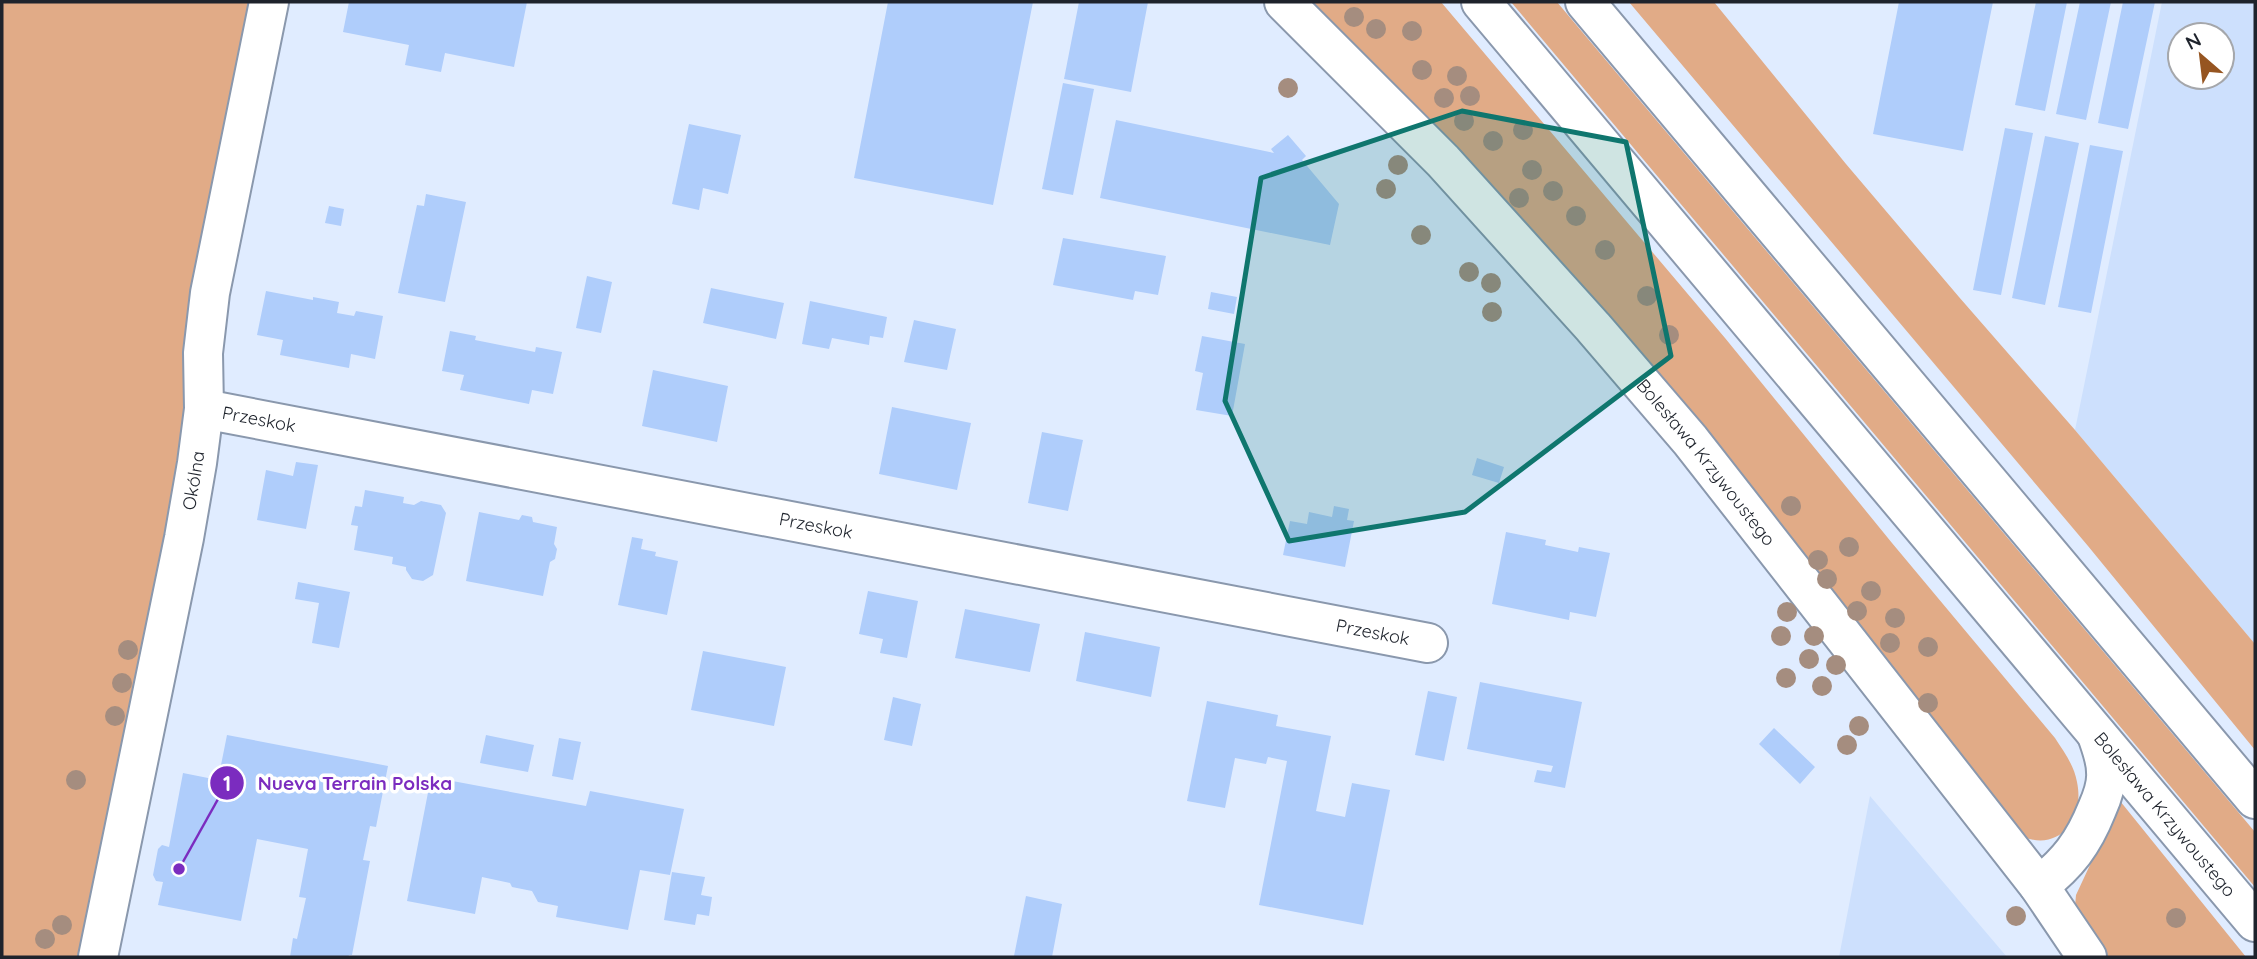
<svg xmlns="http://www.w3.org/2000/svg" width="2257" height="959" font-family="Quicksand,sans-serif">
<rect width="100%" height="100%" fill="#e0ecff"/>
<path fill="#cde0fd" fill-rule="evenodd" d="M2162,2H2255V644L2075,430ZM2180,35H2222V77H2180Z
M1870,796L2007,957H1839Z"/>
<path fill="#e1ab87" d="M2,2H256L200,373L84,957H2Z
M1306,2H1441L1725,338L1892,543L2055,738C2064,752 2074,765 2077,782C2085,819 2059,853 2021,836L1655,368Z
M1511,2H1557L2255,832V887Z
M1629,2H1714L1846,164L1959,297L2075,430L2255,644V750L2088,546Z
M2116,796L2246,957H2104L2075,906L2076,895L2103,837Z"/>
<path fill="#afcdfb" d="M349,2H527L514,67L445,53L441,72L405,65L409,45L343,32Z
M888,2H1033L993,205L854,178Z
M1079,2H1148L1131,92L1064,79Z
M1899,2H1993L1963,151L1873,134Z
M2036,2H2067L2045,111L2015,105Z
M2080,2H2111L2086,120L2056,114Z
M2123,2H2155L2128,129L2098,123Z
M1063,83L1094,89L1073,195L1042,189Z
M1116,120L1274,153L1271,149L1288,135L1306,156L1302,160L1339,204L1330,245L1100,198Z
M689,124L741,135L728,194L703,188L699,210L672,204Z
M2005,128L2033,133L2001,295L1973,290Z
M2045,136L2079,143L2045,305L2012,298Z
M2090,145L2123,151L2091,313L2058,307Z
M426,194L466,202L445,302L398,293L417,205L424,206Z
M329,206L344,209L341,226L325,223Z
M1063,238L1166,256L1158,295L1135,291L1133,300L1053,285Z
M587,276L612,282L601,333L576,328Z
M711,288L784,303L776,339L703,323Z
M266,291L313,300V297L339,302L337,313L354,316L356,311L383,316L375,359L351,354L349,368L280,355L283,340L257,335Z
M1211,292L1237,297L1234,314L1208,309Z
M810,301L887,317L883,338L870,336L869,345L832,338L829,349L802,344Z
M914,320L956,329L947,370L904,362Z
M450,331L476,336L475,340L535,352L536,347L562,352L553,394L532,390L529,404L460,390L464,375L442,371Z
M1202,336L1245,344L1232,416L1196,410L1203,373L1195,371Z
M653,370L728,386L717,442L642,426Z
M892,407L971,423L957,490L879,474Z
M1042,432L1083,440L1068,511L1028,503Z
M1477,458L1504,467L1499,483L1472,475Z
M296,462L318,465L306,529L257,520L266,470L293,476Z
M365,490L404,497L403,503L414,505L421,501L441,505L446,513L433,575L423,581L412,579L406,570V567L392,564L393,557L354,550L358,526L351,525L355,506L362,507Z
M1334,506L1349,509L1347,520L1354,521L1345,567L1283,555L1290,521L1307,524L1309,512L1332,517Z
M479,512L519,520L522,515L532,517L533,522L557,527L554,544L557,549L555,559L550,562L543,596L466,581Z
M1506,532L1546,540L1545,545L1578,552L1579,547L1610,553L1596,617L1570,612L1569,620L1492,604Z
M632,537L643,539L641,549L656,552L655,556L678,561L667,615L618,605Z
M298,582L350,592L339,648L312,643L319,603L295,599Z
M868,591L918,601L907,658L880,653L883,639L859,634Z
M965,609L1040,624L1030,672L955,658Z
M1085,632L1160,647L1151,697L1076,681Z
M703,651L786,667L774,726L691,710Z
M1480,682L1582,702L1565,788L1534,782L1537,770L1551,772L1553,766L1467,749Z
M1428,691L1457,697L1444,761L1415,755Z
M893,697L921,704L912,746L884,740Z
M1207,701L1278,715L1276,726L1331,736L1316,811L1345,817L1352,783L1390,790L1363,925L1259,905L1287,761L1268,757L1266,764L1235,758L1225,808L1187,801Z
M1774,728L1815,767L1800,784L1759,744Z
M227,735L388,766L376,827L370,826L363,860L370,861L352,955H349L348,957H290L293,938L297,939L306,898L299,897L308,849L257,839L241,921L158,905L163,882L156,881L153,875L158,849L162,845L169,847L183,773L218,780Z
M486,735L534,745L528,772L480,763Z
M559,738L581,742L573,780L552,776Z
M431,777L586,806L590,791L684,809L670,875L640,870L628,930L556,917L558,906L538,902L532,891L512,887L510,883L482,877L475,914L407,901Z
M672,872L705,877L701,895L712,897L709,916L697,914L695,925L664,920Z
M1026,896L1062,904L1052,957L1014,956Z"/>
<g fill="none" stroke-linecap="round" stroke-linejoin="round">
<defs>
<g id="minor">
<path id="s1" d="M1284,2L1443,161L1593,327L1690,440L2039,886L2087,957"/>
<path id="s2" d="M204,409L1428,643"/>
<path id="s3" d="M98,957L184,538L197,463L204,409L203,353L210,293L269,2"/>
</g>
<g id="major">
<path id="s4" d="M1481,2L2255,922"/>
<path d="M1585,2L2255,799"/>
<path d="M2039,886C2068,863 2083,844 2097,809C2102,798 2107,784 2106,772C2106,759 2101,747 2097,735"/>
</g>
</defs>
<use href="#minor" stroke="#8a98ad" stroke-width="42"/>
<use href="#major" stroke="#8a98ad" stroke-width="42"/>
<use href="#minor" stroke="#fff" stroke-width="38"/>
<use href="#major" stroke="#fff" stroke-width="38"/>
</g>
<g fill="#a58d7f">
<circle cx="1354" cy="17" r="10"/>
<circle cx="1376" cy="29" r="10"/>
<circle cx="1412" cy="31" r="10"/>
<circle cx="1422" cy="70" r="10"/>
<circle cx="1457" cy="76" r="10"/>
<circle cx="1288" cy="88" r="10"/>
<circle cx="1470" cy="96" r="10"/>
<circle cx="1444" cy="98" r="10"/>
<circle cx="1464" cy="121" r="10"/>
<circle cx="1523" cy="130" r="10"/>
<circle cx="1493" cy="141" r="10"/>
<circle cx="1398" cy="165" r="10"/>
<circle cx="1532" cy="170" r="10"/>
<circle cx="1386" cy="189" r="10"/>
<circle cx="1553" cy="191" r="10"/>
<circle cx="1519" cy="198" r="10"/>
<circle cx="1576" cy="216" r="10"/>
<circle cx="1421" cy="235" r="10"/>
<circle cx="1605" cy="250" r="10"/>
<circle cx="1469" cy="272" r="10"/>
<circle cx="1491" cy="283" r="10"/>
<circle cx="1647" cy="296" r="10"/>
<circle cx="1492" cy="312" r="10"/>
<circle cx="1669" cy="335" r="10"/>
<circle cx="1791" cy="506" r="10"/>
<circle cx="1849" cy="547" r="10"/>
<circle cx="1818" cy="560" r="10"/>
<circle cx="1827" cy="579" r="10"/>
<circle cx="1871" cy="591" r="10"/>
<circle cx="1857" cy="611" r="10"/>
<circle cx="1787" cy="612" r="10"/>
<circle cx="1895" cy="618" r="10"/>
<circle cx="1781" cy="636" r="10"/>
<circle cx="1814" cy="636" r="10"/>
<circle cx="1890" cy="643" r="10"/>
<circle cx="1928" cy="647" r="10"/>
<circle cx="128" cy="650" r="10"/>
<circle cx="1809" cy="659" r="10"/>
<circle cx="1836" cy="665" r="10"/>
<circle cx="1786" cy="678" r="10"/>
<circle cx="122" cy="683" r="10"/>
<circle cx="1822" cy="686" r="10"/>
<circle cx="1928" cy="703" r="10"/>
<circle cx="115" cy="716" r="10"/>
<circle cx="1859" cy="726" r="10"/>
<circle cx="1847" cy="745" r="10"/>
<circle cx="76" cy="780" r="10"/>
<circle cx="2016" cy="916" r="10"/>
<circle cx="2176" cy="918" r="10"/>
<circle cx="62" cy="925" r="10"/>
<circle cx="45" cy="939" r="10"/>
</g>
<path fill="#0f766e" fill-opacity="0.2" stroke="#0f766e" stroke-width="5" stroke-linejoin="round" d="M1462,111L1626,142L1671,356L1465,512L1289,541L1225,401L1261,178Z"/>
<g text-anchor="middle" stroke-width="7" stroke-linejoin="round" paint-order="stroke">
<g font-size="18" fill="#1e232c" stroke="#fff">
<text dy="6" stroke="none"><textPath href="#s2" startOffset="56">Przeskok</textPath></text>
<text dy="6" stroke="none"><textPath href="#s1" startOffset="625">Bolesława Krzywoustego</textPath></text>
<text dy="6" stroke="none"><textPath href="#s3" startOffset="486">Okólna</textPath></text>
<text dy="6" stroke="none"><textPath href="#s2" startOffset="623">Przeskok</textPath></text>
<text dy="6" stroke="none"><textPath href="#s2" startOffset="1190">Przeskok</textPath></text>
<text dy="6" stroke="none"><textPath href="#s4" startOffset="1062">Bolesława Krzywoustego</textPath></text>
</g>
</g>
<path fill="none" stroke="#7b2cbf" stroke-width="2.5" d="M179 869L227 783"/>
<g fill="#7b2cbf" stroke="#fff" stroke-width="2.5">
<circle cx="179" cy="869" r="7"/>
<circle cx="227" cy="783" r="18"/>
</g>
<g font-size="21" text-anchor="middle" font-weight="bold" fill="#fff">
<text x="227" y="791">1</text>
</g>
<g font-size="19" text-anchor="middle" font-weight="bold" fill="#7b2cbf" stroke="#fff" stroke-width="7" stroke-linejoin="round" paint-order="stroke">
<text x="355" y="790">Nueva Terrain Polska</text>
</g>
<rect width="2257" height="959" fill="none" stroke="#1e232c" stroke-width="7"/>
<g transform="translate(2201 56) rotate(332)"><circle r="33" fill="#ffffff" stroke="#a5a7ab" stroke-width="2"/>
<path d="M0-5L12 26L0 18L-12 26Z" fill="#965521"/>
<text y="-10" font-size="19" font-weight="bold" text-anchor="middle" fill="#1e232c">N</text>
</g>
</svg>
